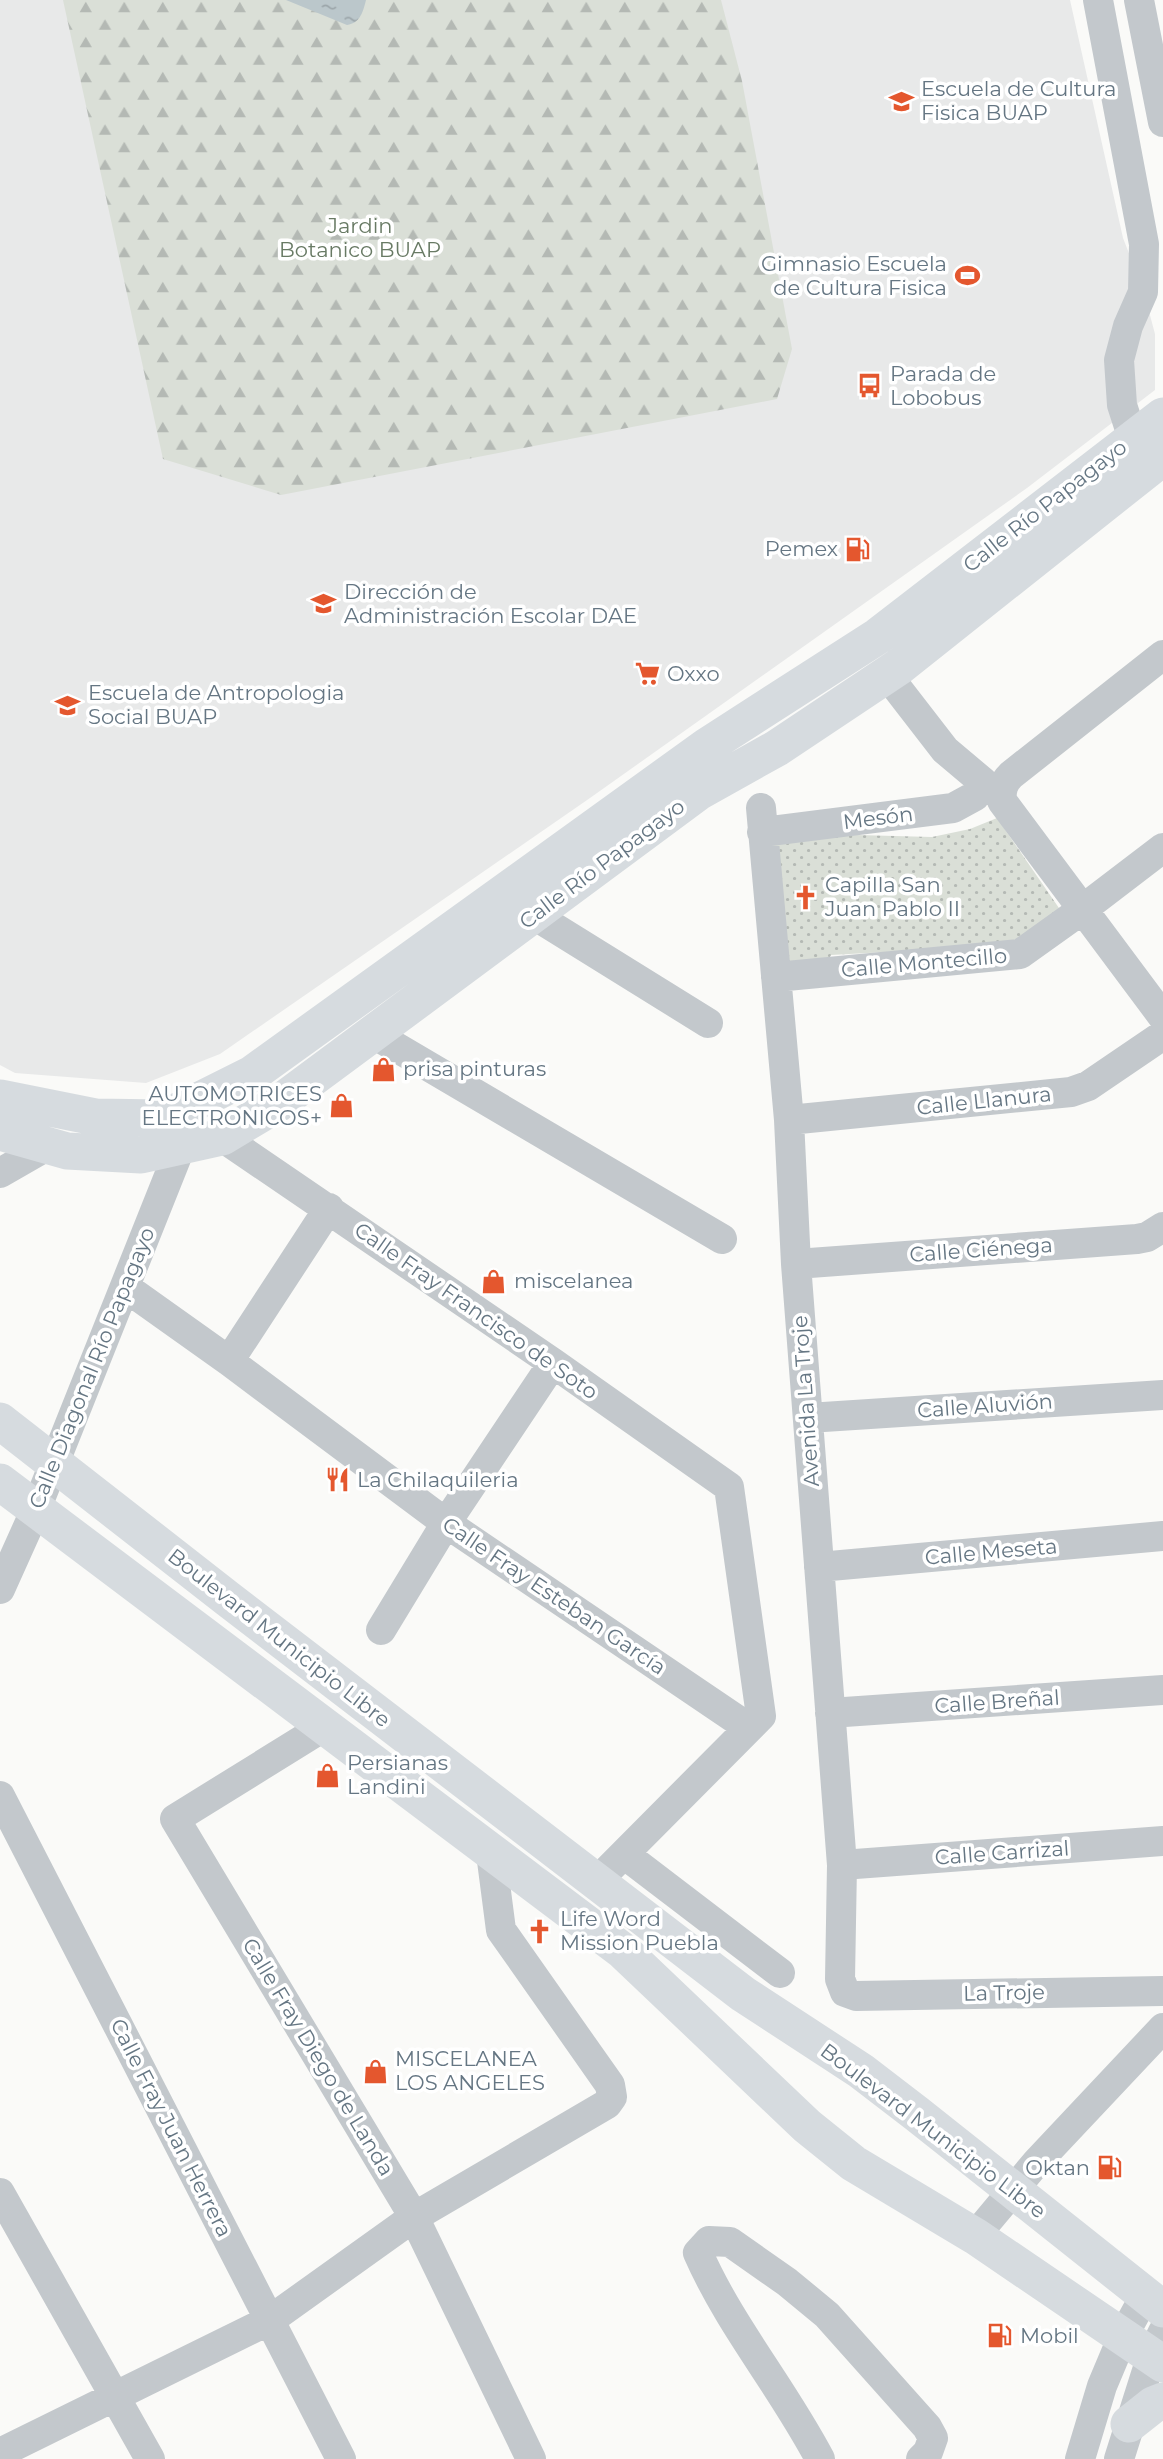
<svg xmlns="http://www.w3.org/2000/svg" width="1163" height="2459" font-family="Montserrat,sans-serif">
<defs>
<pattern id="forest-firs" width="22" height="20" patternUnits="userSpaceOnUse" patternTransform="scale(1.75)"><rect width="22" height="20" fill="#dadfd7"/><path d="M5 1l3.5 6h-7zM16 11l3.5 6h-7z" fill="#b4b9b4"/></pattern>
<pattern id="park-dots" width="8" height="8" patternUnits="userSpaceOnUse" patternTransform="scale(1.75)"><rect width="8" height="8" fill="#dadfd7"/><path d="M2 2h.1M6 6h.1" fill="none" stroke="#b4b9b4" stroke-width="1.8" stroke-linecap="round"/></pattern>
<pattern id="water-ripples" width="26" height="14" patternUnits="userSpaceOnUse" patternTransform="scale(1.75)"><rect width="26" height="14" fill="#bbc7cb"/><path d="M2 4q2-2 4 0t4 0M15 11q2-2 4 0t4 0" fill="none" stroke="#9ca6aa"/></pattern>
</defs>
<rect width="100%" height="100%" fill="#fafaf8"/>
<path fill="#e8e9e9" d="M0,0H1070L1123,238L1143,289L1155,334V390L1027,488L590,798L220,1054L146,1083L15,1073L0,1065Z"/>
<path fill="url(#forest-firs)" d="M63,0H721L742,81L792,349L777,399L281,495L163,459Z"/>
<path fill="url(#park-dots)" d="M997,818L1061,911L1025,936L997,946L831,955L830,957L790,965L766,839L820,834L932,837L970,829Z"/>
<path fill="url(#water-ripples)" d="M286,0H366C363,12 360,23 347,25Z"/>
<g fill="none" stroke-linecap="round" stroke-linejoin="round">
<path stroke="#c3c8cc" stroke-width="30" d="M1098,0L1144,244L1143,292L1128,326L1119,360L1122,405L1133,439
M1139,0L1163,122
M1163,655L1011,775C1003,783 1001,790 1002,801L1163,1017
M887,675L945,750L983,782
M761,808L789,1120L796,1264L842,1865L840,1979L845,1992L856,1996L1163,1991
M762,832L953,808L975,796L983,782
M534,915L708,1023
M776,977L1020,954L1083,909L1163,848
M372,1033L722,1239
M789,1120L1071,1092L1088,1086L1163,1035
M222,1137L553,1363L729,1487L761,1716L596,1882
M0,1173L47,1146
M796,1264L1137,1239L1147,1237L1163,1227
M125,1287L229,1361L446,1523L749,1728
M229,1361L329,1208
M808,1418L1163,1395
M819,1567L1163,1536
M0,1589L36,1509L181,1146
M381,1630L446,1523L553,1363
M830,1713L1163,1690
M325,1726L175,1819L414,2217L531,2459
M0,1796L341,2459
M624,1854L780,1973
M842,1865L1163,1841
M0,2193L150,2459
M975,2236L1036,2163L1163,2028
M0,2453L270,2320L414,2217L607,2104L612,2097L610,2085L501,1930L491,1853
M820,2459C783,2388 730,2326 698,2253L709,2241L730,2242L787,2282L827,2315L927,2427L933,2438L928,2452L921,2459
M1080,2459L1102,2386L1123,2336L1145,2296
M1119,2459L1152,2355L1163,2332"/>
<path stroke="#d6dbdf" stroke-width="37" d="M0,1098L95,1117L164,1118L252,1074L707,746L878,636L1163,416
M0,1132L67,1151L141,1155L222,1137L279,1103L700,791L777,748L900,666L1163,457
M0,1421L228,1599L743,1994L861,2071L917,2114L1163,2309
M0,1482L623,1951L807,2126L853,2163L975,2236L1163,2364
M1129,2424L1153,2405L1163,2401"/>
</g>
<defs>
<symbol id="university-bare" viewBox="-9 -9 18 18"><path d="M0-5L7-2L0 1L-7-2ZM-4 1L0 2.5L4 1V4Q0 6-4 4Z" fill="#e4572e" stroke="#fff" stroke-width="2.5" paint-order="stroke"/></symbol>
<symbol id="stadium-bare" viewBox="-9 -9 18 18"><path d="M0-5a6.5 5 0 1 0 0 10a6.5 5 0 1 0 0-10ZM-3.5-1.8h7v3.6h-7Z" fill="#e4572e" stroke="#fff" stroke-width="2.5" paint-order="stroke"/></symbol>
<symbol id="bus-bare" viewBox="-9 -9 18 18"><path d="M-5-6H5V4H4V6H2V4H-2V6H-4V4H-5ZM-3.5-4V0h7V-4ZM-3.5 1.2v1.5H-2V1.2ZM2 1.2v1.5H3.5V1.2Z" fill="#e4572e" stroke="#fff" stroke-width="2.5" paint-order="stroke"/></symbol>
<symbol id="fuel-bare" viewBox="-9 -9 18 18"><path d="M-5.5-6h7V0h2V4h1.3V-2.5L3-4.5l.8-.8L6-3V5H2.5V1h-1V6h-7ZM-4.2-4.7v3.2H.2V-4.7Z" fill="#e4572e" stroke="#fff" stroke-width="2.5" paint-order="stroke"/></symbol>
<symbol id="school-bare" viewBox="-9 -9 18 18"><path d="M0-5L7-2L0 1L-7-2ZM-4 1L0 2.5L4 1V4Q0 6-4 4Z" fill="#e4572e" stroke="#fff" stroke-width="2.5" paint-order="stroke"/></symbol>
<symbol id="supermarket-bare" viewBox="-9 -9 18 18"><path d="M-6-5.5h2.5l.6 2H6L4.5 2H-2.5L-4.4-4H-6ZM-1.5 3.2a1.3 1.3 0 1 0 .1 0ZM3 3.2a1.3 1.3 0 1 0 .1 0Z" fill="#e4572e" stroke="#fff" stroke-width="2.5" paint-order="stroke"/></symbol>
<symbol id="church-bare" viewBox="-9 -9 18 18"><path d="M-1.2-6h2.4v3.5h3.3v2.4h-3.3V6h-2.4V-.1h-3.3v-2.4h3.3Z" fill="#e4572e" stroke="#fff" stroke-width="2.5" paint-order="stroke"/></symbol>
<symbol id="shop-bare" viewBox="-9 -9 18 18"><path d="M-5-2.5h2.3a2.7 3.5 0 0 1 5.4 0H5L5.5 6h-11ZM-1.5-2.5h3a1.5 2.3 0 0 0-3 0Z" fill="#e4572e" stroke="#fff" stroke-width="2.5" paint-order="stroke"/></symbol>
<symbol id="restaurant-bare" viewBox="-9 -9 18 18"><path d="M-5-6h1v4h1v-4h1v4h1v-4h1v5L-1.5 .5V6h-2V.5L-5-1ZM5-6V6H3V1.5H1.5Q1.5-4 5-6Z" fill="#e4572e" stroke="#fff" stroke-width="2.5" paint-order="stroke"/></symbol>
</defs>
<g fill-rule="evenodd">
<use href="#university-bare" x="884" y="84" width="35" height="35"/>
<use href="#stadium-bare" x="950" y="258" width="35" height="35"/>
<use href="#bus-bare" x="852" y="368" width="35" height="35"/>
<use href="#fuel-bare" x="840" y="532" width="35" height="35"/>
<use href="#school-bare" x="306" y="586" width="35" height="35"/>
<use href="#supermarket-bare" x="630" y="656" width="35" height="35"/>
<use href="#university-bare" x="50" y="688" width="35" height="35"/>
<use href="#church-bare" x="788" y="880" width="35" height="35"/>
<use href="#shop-bare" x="366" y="1052" width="35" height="35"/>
<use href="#shop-bare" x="324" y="1088" width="35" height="35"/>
<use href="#shop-bare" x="476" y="1264" width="35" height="35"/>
<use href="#restaurant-bare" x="320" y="1462" width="35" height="35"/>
<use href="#shop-bare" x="310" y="1758" width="35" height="35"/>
<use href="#church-bare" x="522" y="1914" width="35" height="35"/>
<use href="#shop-bare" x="358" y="2054" width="35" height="35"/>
<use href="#fuel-bare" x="1092" y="2150" width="35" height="35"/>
<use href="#fuel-bare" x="982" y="2318" width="35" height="35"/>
</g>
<g text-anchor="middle" stroke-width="7" stroke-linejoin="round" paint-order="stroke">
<g font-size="21" fill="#657683" stroke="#fff" text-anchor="start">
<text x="921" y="96">Escuela de Cultura<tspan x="921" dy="24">Fisica BUAP</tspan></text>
<text x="947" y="271" text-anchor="end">Gimnasio Escuela<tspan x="947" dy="24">de Cultura Fisica</tspan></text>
<text x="890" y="381">Parada de<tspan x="890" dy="24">Lobobus</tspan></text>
<text x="838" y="556" text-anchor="end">Pemex</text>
<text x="344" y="599">Dirección de<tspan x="344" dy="24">Administración Escolar DAE</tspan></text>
<text x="667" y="681">Oxxo</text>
<text x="88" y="700">Escuela de Antropologia<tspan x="88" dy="24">Social BUAP</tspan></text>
<text x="825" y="892">Capilla San<tspan x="825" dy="24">Juan Pablo II</tspan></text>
<text x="403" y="1076">prisa pinturas</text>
<text x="322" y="1101" text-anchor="end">AUTOMOTRICES<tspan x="322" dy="24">ELECTRONICOS+</tspan></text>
<text x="514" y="1288">miscelanea</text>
<text x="357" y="1487">La Chilaquileria</text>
<text x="347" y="1770">Persianas<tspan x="347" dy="24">Landini</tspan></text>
<text x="560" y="1926">Life Word<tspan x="560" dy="24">Mission Puebla</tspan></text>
<text x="395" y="2066">MISCELANEA<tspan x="395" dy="24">LOS ANGELES</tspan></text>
<text x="1090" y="2175" text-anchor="end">Oktan</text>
<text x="1020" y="2343">Mobil</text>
</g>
<g font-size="21" fill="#687a64" stroke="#fff">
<text x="360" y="233">Jardin<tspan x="360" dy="24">Botanico BUAP</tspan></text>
</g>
<g font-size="21" fill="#657683" stroke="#fff">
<text transform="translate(1045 506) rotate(-38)" y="7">Calle Río Papagayo</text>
<text transform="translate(878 818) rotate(-7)" y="7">Mesón</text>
<text transform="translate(602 864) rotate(-37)" y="7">Calle Río Papagayo</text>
<text transform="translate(924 963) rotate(-5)" y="7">Calle Montecillo</text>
<text transform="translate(984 1101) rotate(-6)" y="7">Calle Llanura</text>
<text transform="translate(981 1250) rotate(-4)" y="7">Calle Ciénega</text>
<text transform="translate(476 1311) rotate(35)" y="7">Calle Fray Francisco de Soto</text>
<text transform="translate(92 1368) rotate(-68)" y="7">Calle Diagonal Río Papagayo</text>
<text transform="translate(806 1401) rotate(-94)" y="7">Avenida La Troje</text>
<text transform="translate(985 1406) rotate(-4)" y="7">Calle Aluvión</text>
<text transform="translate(991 1552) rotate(-5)" y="7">Calle Meseta</text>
<text transform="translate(554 1596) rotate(34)" y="7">Calle Fray Esteban García</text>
<text transform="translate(279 1638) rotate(38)" y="7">Boulevard Municipio Libre</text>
<text transform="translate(997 1702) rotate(-4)" y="7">Calle Breñal</text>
<text transform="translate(1002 1853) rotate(-4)" y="7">Calle Carrizal</text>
<text transform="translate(1004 1993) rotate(-1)" y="7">La Troje</text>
<text transform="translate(318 2057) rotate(59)" y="7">Calle Fray Diego de Landa</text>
<text transform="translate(171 2128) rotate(63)" y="7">Calle Fray Juan Herrera</text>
<text transform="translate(933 2131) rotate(37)" y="7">Boulevard Municipio Libre</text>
</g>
</g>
</svg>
